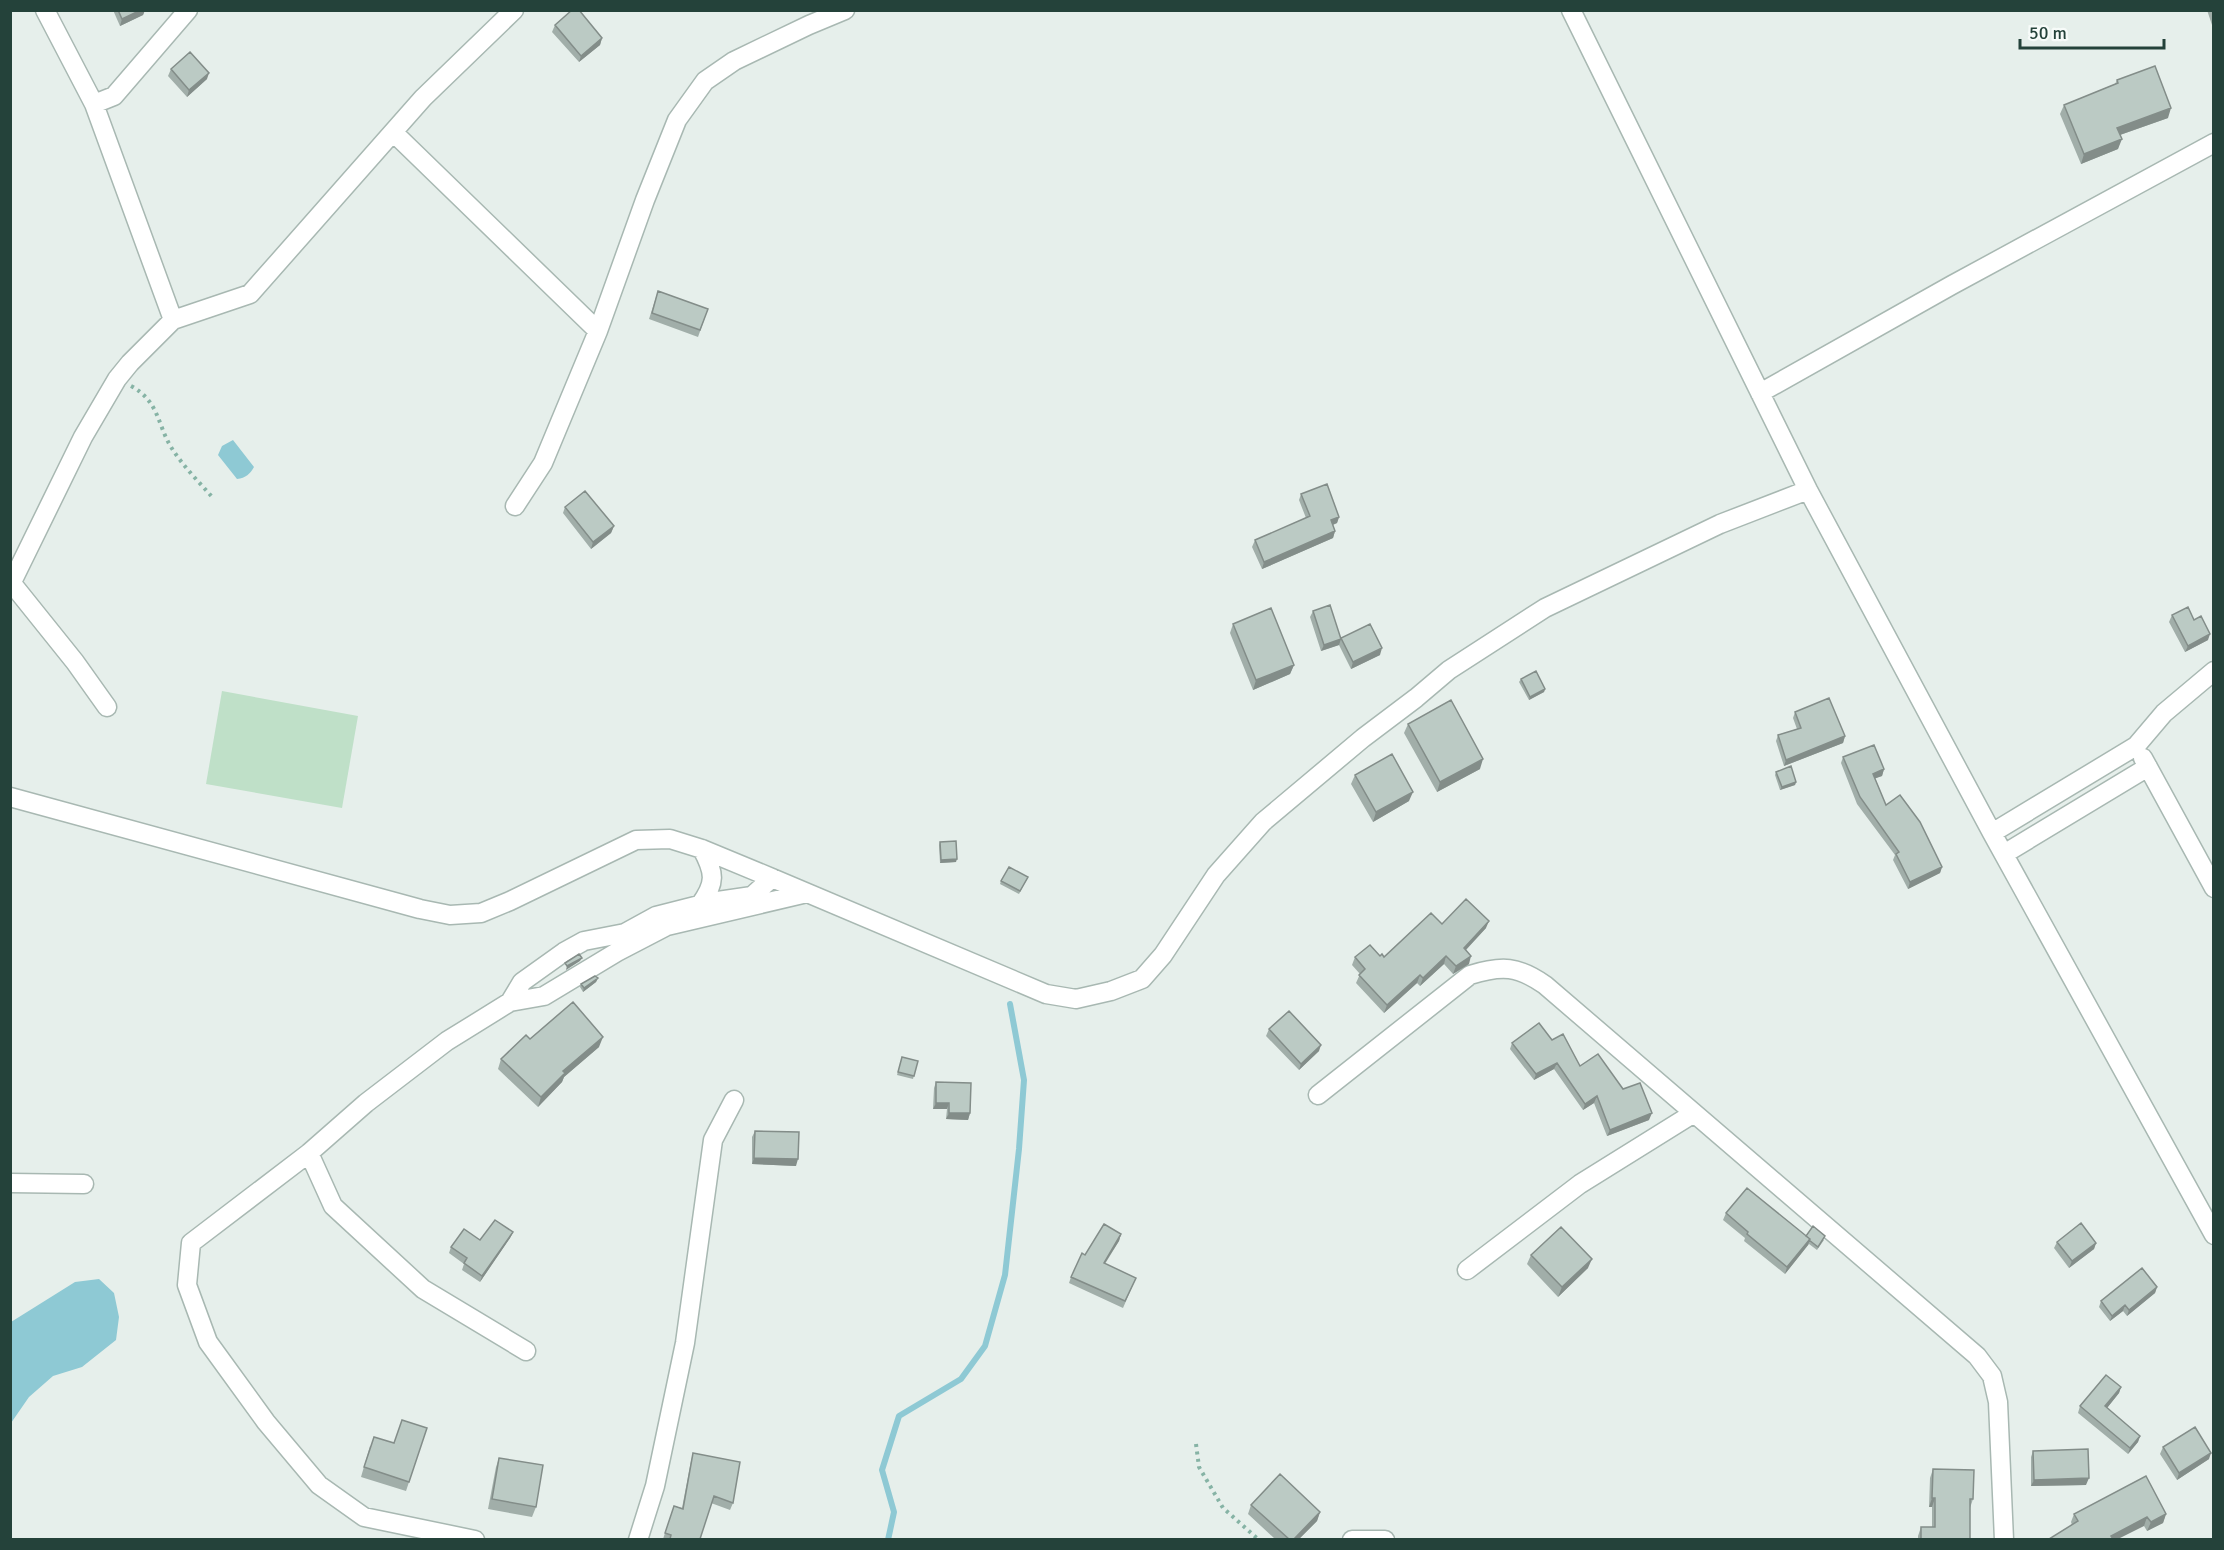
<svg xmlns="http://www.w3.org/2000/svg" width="2224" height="1550" font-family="Signika,sans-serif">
<rect width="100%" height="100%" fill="#e6efeb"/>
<path fill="#bfe0c8" d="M222,691L358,716L342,808L206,784Z"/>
<path fill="#8ec9d4" d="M233,440L254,467C250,474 246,478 237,479L218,455L222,446Z
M99,1279L114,1293L119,1317L116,1340L82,1367L53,1376L29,1397L11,1423V1322L75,1282Z"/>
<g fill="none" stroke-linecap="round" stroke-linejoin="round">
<path stroke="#8ec9d4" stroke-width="6" d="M888,1540L894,1512L882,1470L899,1416L961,1379L985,1346L1005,1275L1019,1149L1024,1080L1010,1004"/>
<defs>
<path id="minor" d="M45,10L94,104L173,320
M1571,10L1808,490L1992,833L2214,1235
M94,104L114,96L188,10
M393,132L598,331
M1760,393L1952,285L2214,143
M515,506L543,463L598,331L645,200L677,120L705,81L734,61L809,25L845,10
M10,581L75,662L107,707
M12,582L83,437L117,379L130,363L173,320L250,294L423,98L514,10
M2143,758L2214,888
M10,797L420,909L450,915L481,913L510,901L636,840L670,839L702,849L772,878L1046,994L1076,999L1111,991L1142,979L1163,955L1216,875L1263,822L1363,738L1416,698L1449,670L1545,608L1720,524L1808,490
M1992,833L2136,746L2164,713L2214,671
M2004,854L2148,767
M700,905C716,883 715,873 702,849
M510,1002L522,982L564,952L584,941L625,933L656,916L711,902L752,896L772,878
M1318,1095L1470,975C1502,965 1518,966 1545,985L1977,1356L1992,1376L1998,1402L2004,1540
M309,1153L333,1206L423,1289L526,1351
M10,1183L84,1184
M1467,1270L1580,1184L1694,1113
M475,1540L364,1517L319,1485L266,1422L208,1342L187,1285L191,1243L309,1153L366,1103L447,1041L510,1002L544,996L617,952L667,926L807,893
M638,1540L655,1486L685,1343L713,1140L734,1100
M1352,1540H1385"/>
</defs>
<use href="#minor" stroke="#a8b8b2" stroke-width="21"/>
<path stroke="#86b3a5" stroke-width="4" stroke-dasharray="3 4.5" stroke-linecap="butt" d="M131,386C159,401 157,424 171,447C182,465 199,482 213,498
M1196,1444L1199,1467L1223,1508L1259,1540"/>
<use href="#minor" stroke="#fff" stroke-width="18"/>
</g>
<path fill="#a1aea9" d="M113,10H145L143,15L120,26Z
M2207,10H2214V31Z
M555,25L602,38L600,45L579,62L552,32Z
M171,69L207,79L187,97L168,76Z
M2117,80L2168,118L2120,135L2118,149L2081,164L2060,114L2064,105L2115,84Z
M658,291L708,309L698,337L649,319Z
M1301,494L1339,517L1337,523L1333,525L1335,531L1333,538L1262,569L1252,547L1255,540L1306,518L1299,500Z
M565,507L614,526L611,533L591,549L563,513Z
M1313,611L1341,638L1380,655L1351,669L1339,645L1321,651L1310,617Z
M2172,615L2194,620L2208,640L2185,652L2169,622Z
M1233,624L1294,665L1290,674L1253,690L1230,633Z
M1521,679L1545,689L1544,692L1529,700L1519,682Z
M1795,712L1845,736L1843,743L1784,766L1776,741L1778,735L1797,729L1793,718Z
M1408,724L1480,769L1437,792L1404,733Z
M1843,757L1884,769L1882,776L1875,778L1886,805L1942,867L1940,873L1908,889L1893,860L1895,855L1857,804L1841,763Z
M1776,772L1796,782L1795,785L1780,790L1775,775Z
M1355,775L1409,801L1373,822L1351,784Z
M940,842L956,862L940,863L939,845Z
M1028,877L1019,894L1000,884L1001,881Z
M1442,924L1486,928L1466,950L1469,964L1453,974L1444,964L1420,986L1417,983L1384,1013L1356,983L1360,974L1352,965L1355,957L1380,956L1384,957Z
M598,978L596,982L583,992L580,987L581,984Z
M1269,1029L1319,1051L1299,1070L1266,1036Z
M530,1039L599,1047L564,1077L562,1082L538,1107L498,1069L501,1059Z
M1552,1040L1580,1066L1623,1089L1649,1120L1607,1136L1594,1103L1583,1110L1554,1069L1534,1080L1510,1049L1512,1043Z
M902,1057L918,1061L913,1079L897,1075Z
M936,1082L970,1113L968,1120L946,1119L947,1109H933L934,1088Z
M755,1131L796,1166L752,1164V1137Z
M1726,1213L1806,1236L1824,1240L1817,1250L1809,1244L1785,1274L1744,1241L1745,1238L1723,1220Z
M513,1232L510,1238L480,1282L462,1270L464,1264L449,1253L451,1247Z
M1121,1234L1119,1241L1105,1264L1136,1278L1123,1308L1069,1283L1071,1277L1085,1255Z
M2057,1242L2096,1243L2094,1249L2069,1268L2054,1248Z
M1531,1255L1588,1268L1558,1297L1527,1264Z
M2157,1287L2155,1293L2127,1316L2123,1311L2110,1321L2099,1307L2101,1301Z
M2121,1387L2119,1393L2107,1408L2140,1436L2138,1442L2128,1454L2078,1413L2080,1406Z
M394,1443L409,1482L406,1491L361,1477L370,1446Z
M2163,1447L2209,1459L2177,1480L2160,1454Z
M2033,1451L2086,1485L2031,1486V1457Z
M693,1453L733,1503L730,1510L711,1503L700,1539H663L674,1506L682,1508L691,1461Z
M499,1458L536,1507L532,1517L488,1509L496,1467Z
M1933,1469L1973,1499L1970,1508V1539H1918V1536L1921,1527H1932V1507H1929L1930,1478Z
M1251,1505L1320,1512L1317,1521L1299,1539H1275L1248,1514Z
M2074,1514H2166L2163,1523L2147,1531L2144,1526L2072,1525L2071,1522Z"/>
<path fill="#838d89" d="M141,10H145L143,15L120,26L122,19Z
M602,38L600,45L579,62L581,56Z
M209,73L207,79L187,97L189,90Z
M2171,108L2168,118L2114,137L2117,128Z
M2122,139L2118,149L2081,164L2084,154Z
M1339,517L1337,523L1329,526L1331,520Z
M614,526L611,533L591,549L593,542Z
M1335,531L1333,538L1262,569L1264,562Z
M2210,634L2208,640L2185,652L2188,646Z
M1341,639L1339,645L1321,651L1324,645Z
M1382,648L1380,655L1351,669L1353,662Z
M1294,665L1290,674L1253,690L1256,680Z
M1545,689L1544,692L1529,700L1530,697Z
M1845,736L1843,743L1784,766L1786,760Z
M1483,759L1480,769L1437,792L1440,782Z
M1884,769L1882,776L1871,780L1873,774Z
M1796,782L1795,785L1780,790L1782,787Z
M1413,792L1409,801L1373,822L1376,812Z
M957,859L956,862L940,863L941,860Z
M1942,867L1940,873L1908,889L1910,882Z
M1489,921L1486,928L1461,955L1464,948Z
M1446,956L1444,964L1420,986L1423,978Z
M1471,956L1469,964L1453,974L1456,966Z
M582,958L580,961L566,970L567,966Z
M1420,975L1417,983L1384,1013L1387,1005Z
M598,978L596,982L583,992L584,988Z
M603,1037L599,1047L564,1077L562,1082L538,1107L541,1097L563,1071Z
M1321,1045L1319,1051L1299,1070L1301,1064Z
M1557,1063L1554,1069L1534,1080L1536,1074Z
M1597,1096L1594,1103L1583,1110L1585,1104Z
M936,1103H949L947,1109H933Z
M949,1113H970L968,1120L946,1119Z
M1652,1113L1649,1120L1607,1136L1610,1130Z
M754,1158L798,1159L796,1166L752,1164Z
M513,1232L510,1238L480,1282L482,1276Z
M1121,1234L1119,1241L1101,1269L1104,1263Z
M1810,1239L1808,1245L1785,1274L1787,1267Z
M2096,1243L2094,1249L2069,1268L2072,1261Z
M1592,1259L1588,1268L1558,1297L1562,1287Z
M2157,1287L2155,1293L2127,1316L2129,1310Z
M2125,1305L2123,1311L2110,1321L2112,1316Z
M2121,1387L2119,1393L2103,1413L2105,1406Z
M2140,1436L2138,1442L2128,1454L2130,1448Z
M2211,1453L2209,1459L2177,1480L2179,1473Z
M2089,1478L2086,1485L2031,1486L2034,1480Z
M1932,1498H1935L1932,1507H1929Z
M1320,1512L1317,1521L1299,1539H1294Z
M2166,1514L2163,1523L2147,1531L2151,1522Z
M2147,1517L2144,1526L2118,1539H2110L2111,1536Z"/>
<path fill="#bbcac4" stroke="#838d89" stroke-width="1.5" d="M118,10H141L122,19Z
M572,10H579L602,38L581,56L555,25Z
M190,52L209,73L189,90L171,69Z
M2155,66L2171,108L2117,128L2122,139L2084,154L2064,105L2118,83L2117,80Z
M658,291L708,309L700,330L652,313Z
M1327,484L1339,517L1331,520L1335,531L1264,562L1255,540L1310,516L1301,494Z
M585,491L614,526L593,542L565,507Z
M1330,605L1341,639L1324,645L1313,611Z
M2188,607L2194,620L2201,616L2210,634L2188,646L2172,615Z
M1271,608L1294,665L1256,680L1233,624Z
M1370,624L1382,648L1353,662L1341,638Z
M1536,671L1545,689L1530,697L1521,679Z
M1829,698L1845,736L1786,760L1778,735L1801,728L1795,712Z
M1451,700L1483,759L1440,782L1408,724Z
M1874,745L1884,769L1873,774L1886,805L1900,795L1920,822L1942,867L1910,882L1896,854L1899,852L1860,797L1843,757Z
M1392,754L1413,792L1376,812L1355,775Z
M1791,766L1796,782L1782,787L1776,772Z
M956,841L957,859L941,860L940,842Z
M1009,867L1028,877L1020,891L1001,881Z
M1466,899L1489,921L1464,948L1471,956L1456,966L1446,956L1423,978L1420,975L1387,1005L1359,975L1365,969L1355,957L1370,945L1380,956L1382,954L1384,957L1431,913L1442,924Z
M579,954L582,958L567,966L565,963Z
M595,976L598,978L584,988L581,984Z
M573,1002L603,1037L563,1071L565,1073L541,1097L501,1059L526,1035L530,1039Z
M1289,1011L1321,1045L1301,1064L1269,1029Z
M1539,1023L1552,1040L1563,1034L1580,1066L1598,1054L1623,1089L1640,1083L1652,1113L1610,1130L1597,1096L1585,1104L1557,1063L1536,1074L1512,1043Z
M902,1057L918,1061L914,1076L898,1072Z
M936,1082L971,1083L970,1113H949V1103H936Z
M755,1131L799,1132L798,1159L754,1158Z
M1747,1188L1810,1239L1787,1267L1747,1234L1748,1232L1726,1213Z
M495,1220L513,1232L482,1276L464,1263L467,1258L451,1247L464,1229L480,1240Z
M2081,1223L2096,1243L2072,1261L2057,1242Z
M1104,1224L1121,1234L1104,1263L1136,1278L1125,1301L1071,1277L1082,1253L1085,1255Z
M1813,1226L1825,1236L1818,1247L1809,1240L1810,1239L1806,1236Z
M1561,1227L1592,1259L1562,1287L1531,1255Z
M2142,1268L2157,1287L2129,1310L2125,1305L2112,1316L2101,1301Z
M2106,1375L2121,1387L2105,1406L2140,1436L2130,1448L2080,1406Z
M402,1420L427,1428L409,1482L364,1467L374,1437L394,1443Z
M2195,1427L2211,1453L2179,1473L2163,1447Z
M2088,1449L2089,1478L2034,1480L2033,1451Z
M693,1453L740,1462L733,1503L714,1496L700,1539H670L671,1535L665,1533L674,1506L683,1509Z
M499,1458L543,1465L536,1507L492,1499Z
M1933,1469L1974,1470L1973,1499H1970V1539H1921V1527H1935V1498H1932Z
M1280,1474L1320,1512L1294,1539H1289L1251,1505Z
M2146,1476L2166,1514L2151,1522L2147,1517L2111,1536L2113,1539H2049L2078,1521L2074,1514Z"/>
<rect width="2224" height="1550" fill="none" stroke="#24423a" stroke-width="24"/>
<path d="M2020 39v9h144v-9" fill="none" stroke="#24423a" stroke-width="3"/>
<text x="2029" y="39" font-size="18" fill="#24423a" stroke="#f7fbf9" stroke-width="4.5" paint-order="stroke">50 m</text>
</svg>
